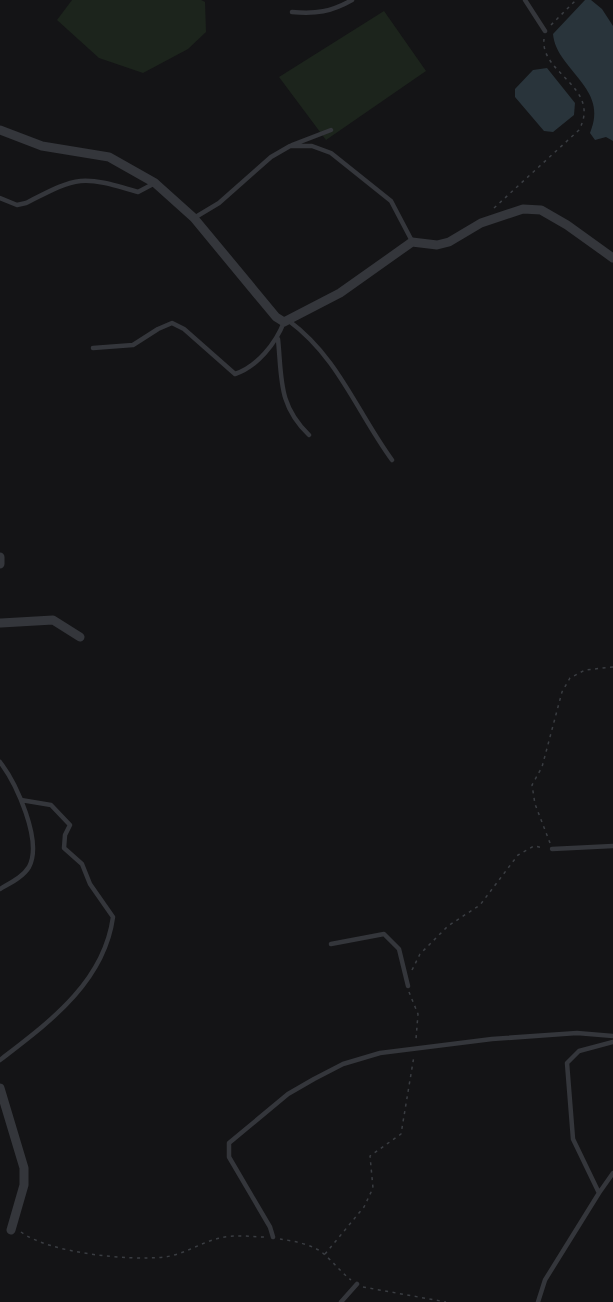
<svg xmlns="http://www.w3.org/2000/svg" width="613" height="1302" font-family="'Golos Text',sans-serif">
<rect width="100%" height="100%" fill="#141416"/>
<path fill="#1c241c" d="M72,0H201L205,2L206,32L188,49L143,73L99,58L57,20Z
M384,11L426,71L326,140L279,77Z"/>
<path fill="#29343b" d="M585,0H591L602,9L613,26V141L606,137L595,140L590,133C610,88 556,70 553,34Z
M547,68L575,103L574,115L553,132L544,131L515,97V89L533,70Z"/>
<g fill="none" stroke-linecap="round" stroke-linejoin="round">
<path stroke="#3a3d42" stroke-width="1.5" stroke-dasharray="3 4.5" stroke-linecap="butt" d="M551,25L576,0
M494,208L579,130C602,87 540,74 544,39
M550,843L535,804L532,785L542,767L562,692L570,678L585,670L613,667
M412,970L420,954L448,926L480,905L518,855L534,846L544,848
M409,992L418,1014L416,1039
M21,1232C49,1253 128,1261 164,1257C184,1255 201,1242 220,1238C234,1234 252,1237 266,1237
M280,1239C294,1241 316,1245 326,1256C335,1264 341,1272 351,1280
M325,1254L364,1207L373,1188L370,1156L401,1134L414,1056
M363,1287L446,1302"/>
<path stroke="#34363b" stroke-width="4.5" d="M525,0L545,31
M292,12C316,14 331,12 352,0
M292,145L331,130
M0,198L17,205L26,203C79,176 80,175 138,192L155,183
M194,218L219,203L271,157L290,146H312L331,153L391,201L412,241
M289,321C338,357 357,412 392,460
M278,339C282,379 278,405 309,435
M93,348L133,345L158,329L172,323L184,329L235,374C257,367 276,343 284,322
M0,762C16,783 43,841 29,867C23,877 10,883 0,889
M552,849L613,846
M331,944L384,934L399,949L408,986
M0,1060C48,1023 104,983 113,917L90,884L82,864L64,848L65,835L70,825L51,805L21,800
M599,1193L613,1173
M273,1237L270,1227L229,1157V1143L288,1094L314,1079L343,1064L380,1053L492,1039L577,1033L613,1036
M341,1302L357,1284
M538,1302L545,1280L599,1193L573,1139L567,1063L579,1051L613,1042"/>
<path stroke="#34363b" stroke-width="9" d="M0,130L42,146L109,157L155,183L194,218L276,317L284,322L340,293L412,242L437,245L449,242L481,223L523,209L541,210L567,225L613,258
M0,557V564
M1,623L53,620L80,637
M0,1088L24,1168V1185L11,1230"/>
</g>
</svg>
